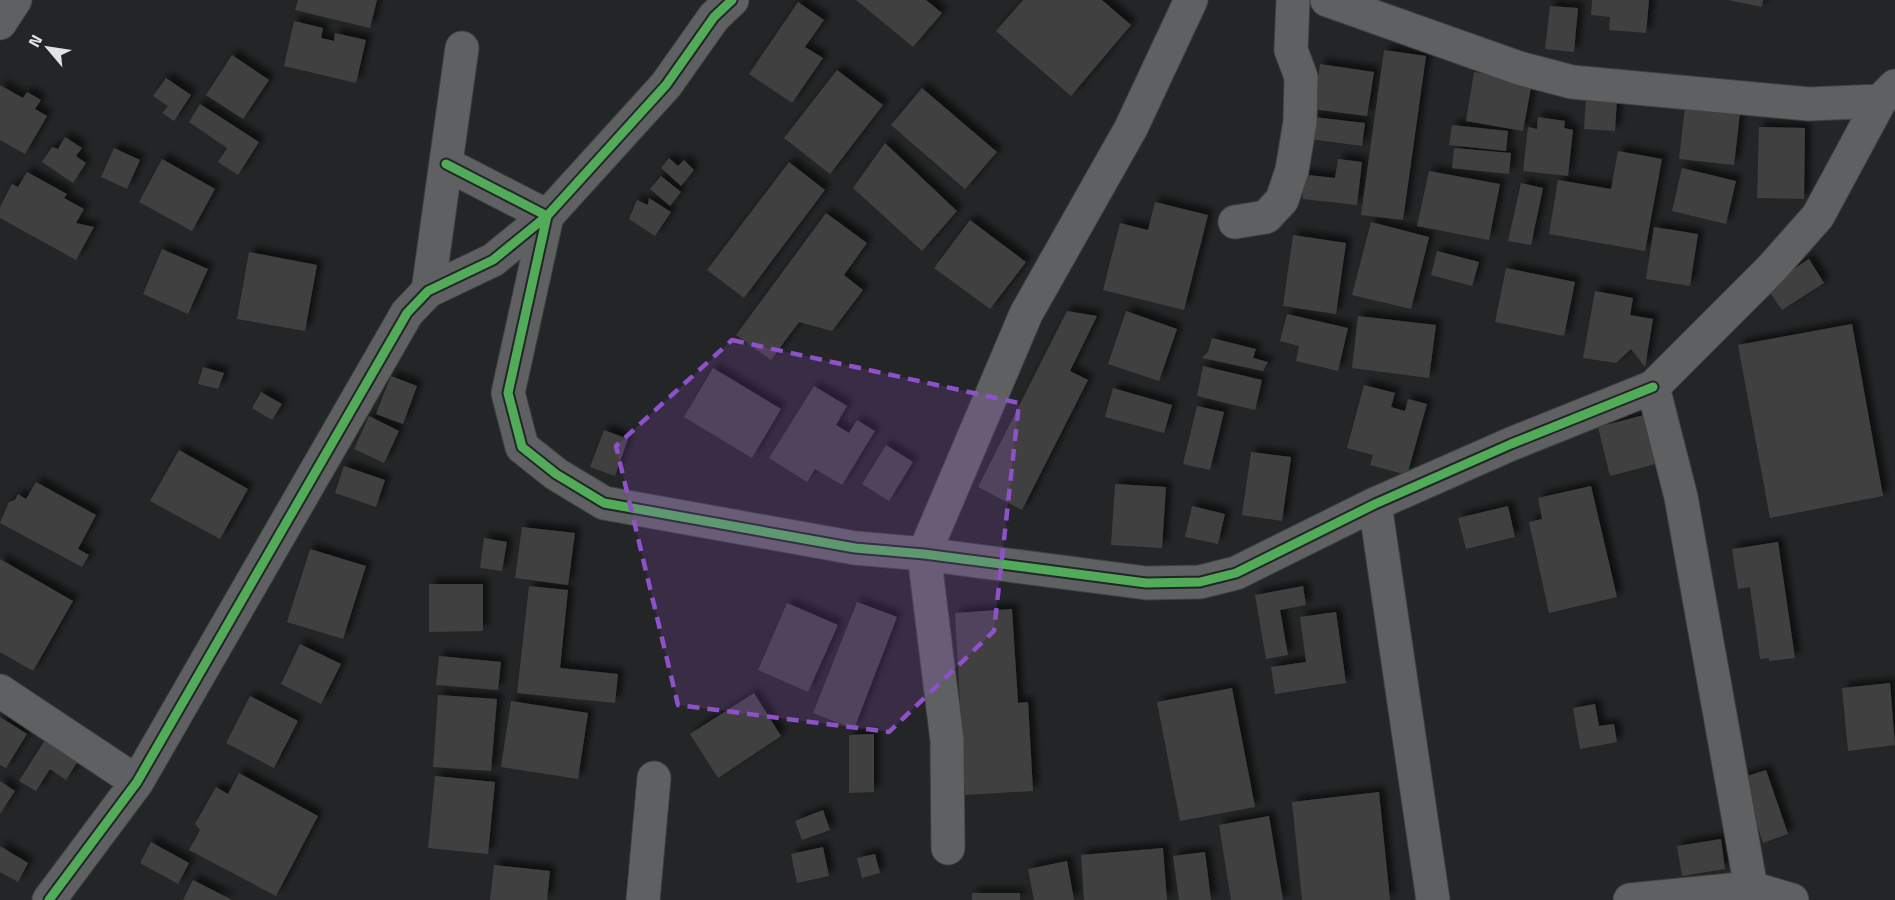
<svg xmlns="http://www.w3.org/2000/svg" width="1895" height="900" font-family="'Titillium Web',sans-serif">
<defs>
<filter id="shadow"><feDropShadow dx="5.5" dy="-5.5" stdDeviation="3" flood-color="#0009"/></filter>
</defs>
<rect width="100%" height="100%" fill="#232526"/>
<path fill="#3f4041" filter="url(#shadow)" d="M298,0H377L370,28L295,10Z
M856,0H926L942,13L913,47Z
M1023,0H1102L1131,25L1071,96L996,31Z
M1592,0H1649L1646,33L1609,30L1610,17L1591,15Z
M1728,0H1763L1762,7Z
M798,2L824,20L805,47L823,58L792,103L749,74Z
M1550,6L1578,8L1574,52L1545,49Z
M294,21L323,28L321,38L334,41L335,33L366,40L356,83L284,66Z
M1384,50L1426,56L1403,220L1361,215Z
M232,55L269,80L243,119L206,95Z
M1320,64L1374,72L1367,116L1313,109Z
M837,70L883,105L830,174L784,138Z
M1474,72L1532,82L1523,131L1466,121Z
M166,78L191,95L174,121L162,113L168,106L153,96Z
M0,85L23,98L27,92L41,100L35,109L47,116L25,154L0,140Z
M922,88L997,152L965,189L891,125Z
M1586,95L1617,97L1615,131L1584,129Z
M200,104L259,142L238,175L218,162L227,148L189,122Z
M1685,107L1740,113L1734,165L1679,159Z
M1313,117L1365,123L1362,146L1310,139Z
M1538,117L1565,121L1564,128L1573,130L1568,176L1523,171L1528,127L1537,129Z
M1452,125L1508,131L1506,151L1449,145Z
M1759,127L1805,128L1804,199L1757,198Z
M65,137L82,148L76,156L86,163L73,183L42,162L52,147L58,149Z
M885,143L957,211L922,251L853,188Z
M114,148L140,160L127,189L101,177Z
M1454,148L1511,153L1509,174L1452,168Z
M1618,151L1662,159L1645,251L1549,234L1558,180L1611,189Z
M669,158L678,166L684,160L694,170L681,186L661,168Z
M162,159L215,189L192,231L139,202Z
M1338,159L1362,162L1357,205L1303,199L1299,174L1335,178Z
M789,162L825,190L744,298L707,270Z
M1682,168L1736,181L1726,224L1672,211Z
M1429,171L1500,184L1489,240L1417,226Z
M27,172L67,194L64,198L84,209L76,223L94,227L76,260L0,218V207L12,184L18,187Z
M661,176L681,192L670,206L650,189Z
M1521,183L1543,188L1531,245L1508,241Z
M649,198L671,212L655,236L629,219L637,200L648,205Z
M1155,202L1208,215L1184,310L1103,290L1120,223L1148,230Z
M826,213L867,243L844,275L863,290L832,331L799,322L771,360L736,335Z
M970,220L1026,262L990,309L934,268Z
M1371,222L1429,237L1411,309L1352,295Z
M1654,227L1698,234L1690,286L1646,279Z
M1293,235L1346,243L1336,314L1283,306Z
M162,249L208,269L188,314L143,294Z
M1437,251L1479,262L1472,286L1431,275Z
M249,252L317,265L305,331L237,319Z
M1809,259L1824,283L1782,310L1766,287Z
M1506,268L1575,282L1564,336L1495,322Z
M1595,291L1633,298L1630,315L1653,319L1645,367L1631,349L1616,363L1583,358Z
M1067,311L1097,316L1070,371L1088,380L1022,510L978,487Z
M1126,311L1177,329L1159,381L1108,364Z
M1287,314L1348,328L1338,371L1296,361L1299,346L1280,341Z
M1358,316L1436,325L1429,378L1352,368Z
M1852,324L1883,496L1770,518L1738,345Z
M1212,338L1256,349L1253,358L1268,362L1263,371L1202,358L1208,352Z
M1203,366L1262,380L1255,410L1197,396Z
M203,367L224,373L218,389L198,384Z
M713,368L781,409L752,458L684,417Z
M391,376L417,386L403,424L376,414Z
M1364,385L1395,393L1391,407L1405,411L1408,399L1427,404L1407,475L1370,465L1373,455L1347,448Z
M814,386L847,406L836,425L849,433L857,420L875,431L842,485L815,469L807,482L769,458Z
M1113,388L1172,405L1164,433L1105,417Z
M261,392L282,404L272,420L252,408Z
M1197,406L1224,412L1210,470L1183,464Z
M1644,415L1656,464L1610,476L1598,427Z
M369,416L399,431L384,463L354,449Z
M604,430L628,439L615,476L590,467Z
M886,445L913,462L889,501L862,484Z
M179,450L248,489L220,539L150,501Z
M1251,452L1291,457L1282,521L1242,515Z
M344,466L385,480L376,507L335,493Z
M36,482L96,515L78,549L89,555L82,567L0,523L9,502L15,500L18,494L26,499Z
M1115,484L1166,487L1162,548L1111,545Z
M1591,486L1617,597L1549,613L1529,522L1542,519L1538,498Z
M1192,506L1225,514L1218,544L1185,537Z
M1508,506L1515,537L1466,549L1458,518Z
M522,527L575,533L568,585L515,578Z
M484,538L507,542L502,571L480,568Z
M1778,542L1795,658L1769,661V658L1760,659L1750,587L1738,589L1732,549Z
M310,549L366,566L343,639L287,622Z
M0,559L73,601L33,671L0,652Z
M429,584H483V631L429,632Z
M529,586L568,590L560,668L618,674L615,703L517,693Z
M1303,586L1306,605L1280,610L1288,655L1266,659L1255,595Z
M857,602L897,617L854,729L813,713Z
M787,603L838,625L808,692L758,670Z
M1012,609L1018,703L1028,702L1033,791L965,795L955,613Z
M1336,612L1346,683L1275,694L1271,667L1306,662L1300,617Z
M300,644L341,664L321,704L281,684Z
M439,656L501,662L498,690L436,685Z
M1890,683L1895,745L1848,751L1842,688Z
M1232,688L1255,807L1180,821L1157,702Z
M754,693L781,736L718,778L690,734Z
M438,695L497,699L491,771L433,767Z
M250,696L298,721L274,768L226,743Z
M511,701L588,713L578,779L501,767Z
M1595,704L1599,726L1614,724L1617,742L1580,749L1573,708Z
M0,717L27,734L6,768L0,765Z
M874,734V792L849,793V735Z
M45,740L78,761L66,780L50,769L36,791L19,781Z
M1766,770L1788,834L1763,843L1741,778Z
M239,773L318,816L276,896L189,850L200,830L195,824L216,787L228,794Z
M435,776L495,782L488,854L428,848Z
M0,781L15,791L0,814Z
M1379,792L1390,900H1302L1292,802Z
M823,810L830,830L802,840L795,821Z
M1269,816L1283,900H1231L1219,825Z
M1721,839L1725,869L1682,876L1677,846Z
M151,842L189,863L178,884L140,863Z
M0,846L28,863L18,882L0,872Z
M823,847L829,876L797,883L791,854Z
M1163,848L1167,900H1084L1081,855Z
M1205,852L1211,900H1179L1173,856Z
M875,854L880,873L862,878L857,858Z
M1067,861L1074,900H1034L1028,869Z
M494,865L550,871L547,900H490Z
M193,880L232,900H183Z
M972,893H1020V900H972Z"/>
<g fill="none" stroke-linecap="round" stroke-linejoin="round">
<defs>
<path id="street" d="M1327,0L1519,68L1572,82L1809,104L1880,101
M0,23L15,0
M446,164L547,216L508,393L522,447L556,474L604,503L855,548L924,554L1146,583L1200,582L1236,573L1375,504L1511,444L1653,387
M1235,222L1266,217L1282,200L1292,170L1300,122L1301,77L1291,50L1293,0
M428,291L462,48
M1375,504L1433,900
M0,691L137,782
M948,848L947,740L924,554L1026,314L1131,128L1191,0
M49,900L137,782L407,313L428,291L493,260L547,216L666,85L714,17L732,0
M643,900L654,778
M1630,900L1751,888
M1792,900L1751,888L1681,497L1653,387L1771,269L1818,216L1880,101L1895,86"/>
</defs>
<use href="#street" stroke="#3f4142" stroke-width="35"/>
<use href="#street" stroke="#5f6062" stroke-width="33"/>
<defs>
<path id="cycleway" d="M446,164L547,216L508,393L522,447L556,474L604,503L855,548L924,554L1146,583L1200,582L1236,573L1375,504L1511,444L1653,387
M49,900L137,782L407,313L428,291L493,260L547,216L666,85L714,17L732,0"/>
</defs>
<use href="#cycleway" stroke="#222627" stroke-width="13"/>
<use href="#cycleway" stroke="#51ab58" stroke-width="9"/>
</g>
<path fill="#8f51c7" fill-opacity="0.2" stroke="#8f51c7" stroke-width="4.5" stroke-dasharray="12 8" stroke-linejoin="round" d="M732,340L1019,403L994,631L889,732L678,705L616,446Z"/>
<g transform="translate(48 48) rotate(299)" stroke="#222627" stroke-width="4.5" paint-order="stroke">
<path d="M0-4.5L10 22L0 15L-10 22Z" fill="#e1e4e5"/>
<text y="-9" font-size="16" font-weight="bold" text-anchor="middle" fill="#e1e4e5">N</text>
</g>
</svg>
